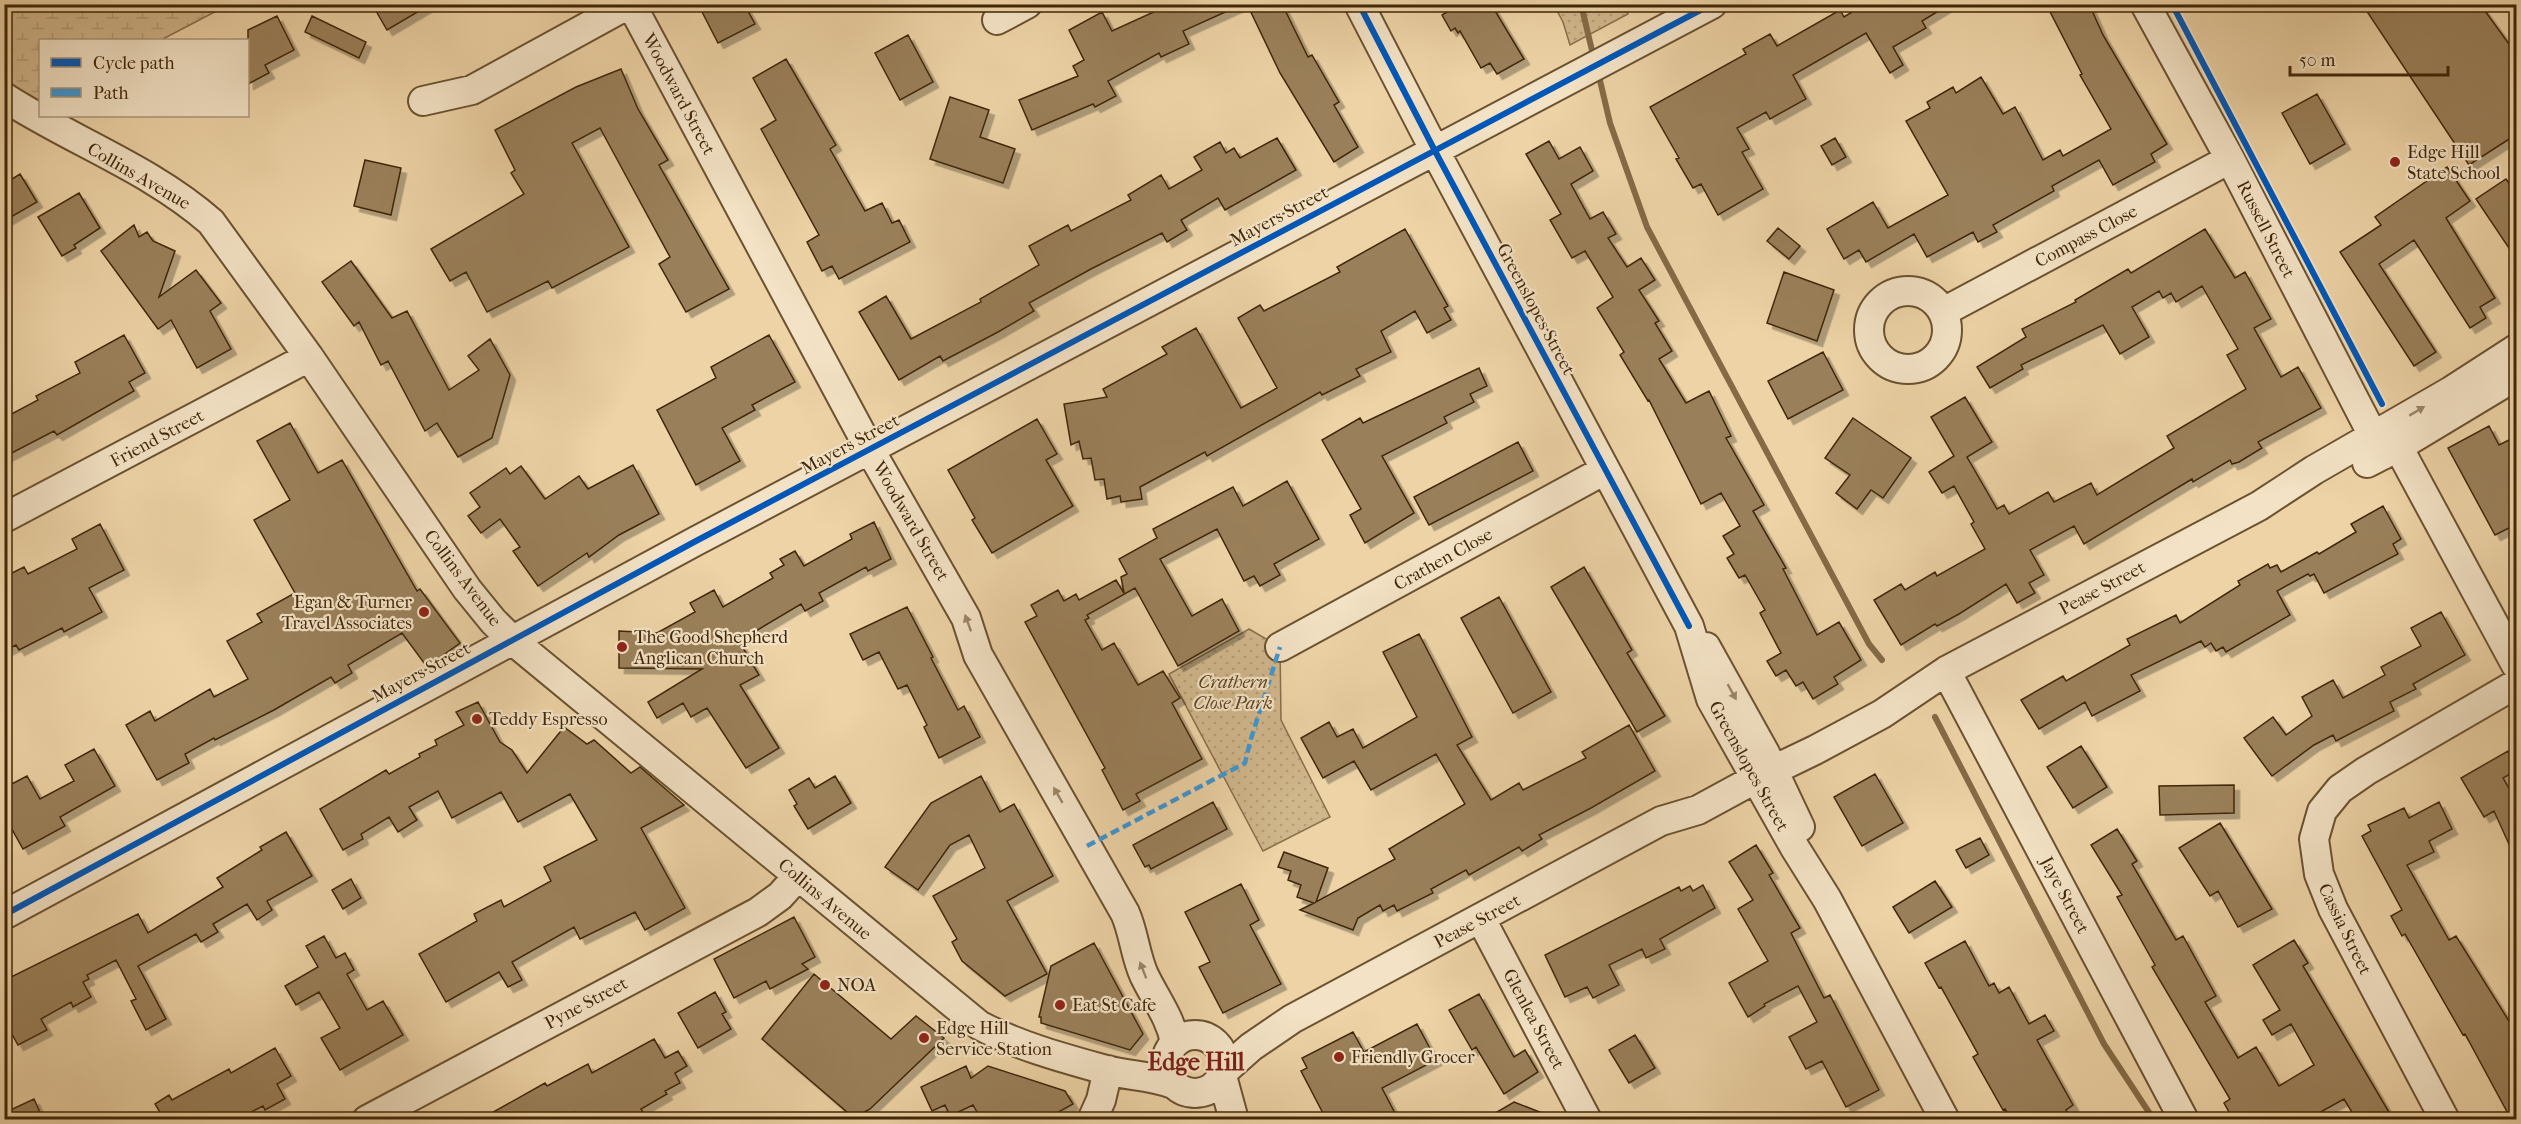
<svg xmlns="http://www.w3.org/2000/svg" width="2521" height="1124" font-family="'IM FELL French Canon',serif">
<defs>
<pattern id="wetland-marsh" width="20" height="14" patternUnits="userSpaceOnUse" patternTransform="scale(1.5)"><rect width="20" height="14" fill="#d0b68b"/><path d="M1 5h8M5 5V1M11 12h8M15 12V8" fill="none" stroke="#b49c76"/></pattern>
<pattern id="park-dots" width="8" height="8" patternUnits="userSpaceOnUse" patternTransform="scale(1.5)"><rect width="8" height="8" fill="#d0b68b"/><path d="M2 2h.1M6 6h.1" fill="none" stroke="#b49c76" stroke-width="1.8" stroke-linecap="round"/></pattern>
<filter id="shadow"><feDropShadow dx="5.5" dy="5.5" stdDeviation="0" flood-color="#0004"/></filter>
</defs>
<rect width="100%" height="100%" fill="#edd3a6"/>
<filter id="stains"><feTurbulence type="fractalNoise" baseFrequency=".00333" numOctaves="4"/><feColorMatrix values="0 0 0 0 .2 0 0 0 0 .09 0 0 0 0 .02 0 0 0 .5 -.17"/></filter>
<radialGradient id="worn" r=".72"><stop offset=".6" stop-color="#630" stop-opacity="0"/><stop offset="1" stop-color="#630" stop-opacity=".3"/></radialGradient>
<path fill="url(#wetland-marsh)" stroke="#886e4a" stroke-width="1.5" d="M4,5H228L161,40H40V104L5,91Z"/>
<path fill="url(#park-dots)" stroke="#886e4a" stroke-width="1.5" d="M1554,5H1623L1628,14L1570,45L1563,22Z
M1249,629L1280,647L1281,720L1330,817L1263,851L1169,674Z"/>
<g fill="none" stroke-linecap="round" stroke-linejoin="round">
<path stroke="#846b46" stroke-width="6" d="M1581,4L1594,59
M1598,72L1610,123L1647,227L1869,644L1882,660
M1935,717L2104,1044L2154,1120"/>
</g>
<path fill="#9a805a" stroke="#402708" stroke-width="1.5" filter="url(#shadow)" d="M372,4H431L387,30Z
M698,4H744L755,24L718,43Z
M1171,4H1243L1183,31L1189,44L1161,57L1159,53L1108,81L1116,96L1095,107L1093,104L1032,130L1019,100L1078,76L1073,66L1084,60L1069,30L1102,12L1112,31Z
M1247,4H1282L1308,57L1312,55L1339,102L1334,105L1358,147L1334,162L1280,73Z
M1443,4H1491L1524,59L1497,74L1490,63L1481,68L1460,31L1458,33L1455,28L1451,31L1442,15L1447,12Z
M1865,4H1950L1922,21L1926,28L1893,47L1903,65L1890,73L1866,33L1793,75L1806,99L1770,119L1766,112L1737,128L1749,149L1742,152L1763,189L1718,215L1701,184L1693,188L1676,159L1679,158L1650,107L1746,54L1743,49L1770,34L1777,46L1840,10L1844,17Z
M2046,4H2089L2103,35L2167,144L2151,154L2155,162L2113,185L2099,160L2052,186L2054,191L1993,225L1997,232L1978,242L1973,232L1927,257L1914,234L1866,262L1859,250L1844,259L1827,229L1873,202L1888,228L1948,195L1906,121L1930,108L1927,102L1953,87L1956,93L1981,77L2003,114L2015,107L2043,160L2060,150L2063,156L2111,129L2080,75L2082,74Z
M2362,4H2480L2517,55V134L2469,165Z
M277,16L294,50L265,65L269,73L248,84V30Z
M312,16L366,42L359,58L305,32Z
M908,35L933,82L900,100L875,53Z
M786,59L836,145L830,149L865,211L882,203L892,223L899,220L910,242L839,279L832,266L822,271L807,242L819,235L761,129L776,120L753,78Z
M621,69L638,109L668,160L659,165L729,289L686,312L659,264L670,257L600,128L572,143L629,247L552,288L548,281L487,312L466,272L450,281L431,249L524,194L511,173L515,170L495,130L576,87Z
M2317,94L2345,144L2310,164L2282,113Z
M950,97L989,110L980,137L1015,149L1003,183L930,159Z
M1277,138L1296,170L1225,210L1218,198L1181,220L1187,230L1167,242L1162,233L1091,269L1029,303L1034,311L998,332L943,361L940,356L899,380L859,312L886,296L911,339L981,302L980,299L1039,265L1029,246L1068,225L1071,231L1131,200L1128,195L1161,175L1169,189L1202,170L1194,157L1220,142L1226,153L1234,148L1240,158Z
M1835,138L1846,157L1832,165L1821,146Z
M1549,141L1559,159L1580,147L1593,171L1571,184L1590,219L1603,212L1616,234L1608,238L1627,267L1641,258L1655,280L1639,290L1659,321L1655,323L1672,351L1659,359L1686,403L1709,391L1731,436L1726,438L1764,505L1753,511L1786,568L1783,569L1817,635L1839,622L1861,660L1834,677L1838,684L1813,699L1803,682L1796,686L1786,670L1776,676L1767,661L1781,653L1760,613L1765,610L1745,575L1739,578L1727,558L1734,554L1723,536L1740,526L1721,493L1701,504L1649,400L1648,401L1620,355L1624,352L1597,308L1613,297L1585,251L1572,258L1550,220L1561,214L1526,154Z
M365,160L401,168L391,215L354,206Z
M2447,167L2470,201L2446,218L2495,298L2480,307L2486,318L2470,328L2414,240L2379,264L2436,352L2414,366L2340,252L2381,225L2375,217Z
M20,174L37,202L4,221V184Z
M2506,179L2517,194V260L2476,199Z
M79,193L100,228L74,245L76,248L62,256L38,217Z
M134,225L139,237L147,232L153,241L175,251L159,297L196,270L221,303L210,311L231,349L197,368L171,320L158,329L101,251Z
M1778,228L1800,246L1789,259L1767,241Z
M1405,229L1448,306L1444,308L1451,320L1427,333L1415,311L1381,331L1391,352L1356,369L1360,376L1322,395L1320,392L1207,456L1205,452L1140,487L1142,499L1121,502L1120,496L1107,499L1104,479L1095,480L1091,458L1083,459L1079,441L1071,445L1064,404L1107,397L1103,389L1167,354L1162,347L1196,328L1241,408L1277,388L1238,318L1260,305L1264,311L1340,272L1337,267Z
M2205,229L2235,278L2245,272L2271,319L2254,328L2281,377L2298,367L2321,408L2258,442L2262,448L2239,462L2232,464L2230,460L2193,482L2192,479L2084,544L2074,526L2030,550L2044,575L2029,583L2035,593L2017,603L2006,584L1959,614L1937,626L1935,624L1901,645L1874,600L1901,584L1905,590L1935,572L1937,576L1985,549L1971,524L1974,522L1954,486L1942,493L1929,472L1954,456L1931,417L1965,397L1992,442L1967,457L1997,509L2004,505L2009,514L2048,492L2054,502L2091,483L2097,495L2174,448L2167,436L2246,389L2227,355L2238,349L2202,286L2176,302L2171,293L2163,298L2159,291L2132,307L2149,337L2120,354L2103,325L2021,365L2023,369L1990,388L1977,367L2026,337L2022,329L2076,302L2075,300L2128,269L2131,273Z
M351,261L392,318L407,311L449,390L479,370L468,356L490,339L510,375L492,438L458,457L437,423L425,431L388,361L381,365L359,322L354,326L322,282Z
M1784,272L1834,290L1817,341L1767,323Z
M124,335L145,373L129,382L134,391L57,435L54,431L4,457V418L38,400L36,396L80,373L75,362Z
M769,335L795,382L752,405L755,410L722,428L740,461L696,485L657,410L716,378L711,367Z
M1823,352L1843,390L1788,419L1768,381Z
M1479,368L1487,386L1470,394L1474,402L1444,417L1447,423L1382,456L1414,513L1365,543L1350,515L1361,509L1322,440L1360,418L1363,423Z
M1853,418L1911,458L1883,498L1871,490L1857,509L1836,493L1850,475L1825,458Z
M1037,419L1057,454L1046,460L1073,506L992,553L972,520L975,518L948,470Z
M290,423L318,473L342,460L417,591L420,589L460,643L427,667L402,633L348,665L352,673L335,683L331,677L274,710L215,740L214,738L185,754L189,763L157,780L126,725L150,711L155,721L210,689L214,697L248,679L227,641L262,622L257,614L295,593L254,520L290,500L257,441Z
M2489,426L2499,445L2517,436V524L2495,535L2448,448Z
M1518,442L1533,471L1429,525L1414,497Z
M633,465L659,514L619,535L589,557L587,553L538,586L513,551L520,547L500,519L481,533L468,516L480,507L470,493L506,468L510,474L521,466L545,499L579,476L588,489Z
M1287,481L1319,539L1274,564L1280,575L1260,586L1254,576L1244,581L1217,529L1160,559L1192,616L1222,599L1239,631L1178,666L1135,588L1087,615L1089,618L1085,620L1102,650L1114,643L1138,685L1163,671L1180,698L1172,703L1202,759L1136,794L1140,801L1123,810L1102,770L1105,768L1025,622L1037,616L1031,605L1058,590L1064,601L1076,594L1079,600L1116,580L1124,593L1121,577L1127,574L1119,559L1157,538L1153,529L1233,487L1243,506Z
M2383,506L2401,539L2393,544L2398,554L2324,593L2314,574L2310,576L2308,574L2277,591L2290,615L2226,652L2223,647L2216,651L2211,643L2205,647L2201,641L2131,675L2140,691L2092,716L2085,702L2039,729L2021,700L2063,676L2066,681L2130,645L2127,639L2176,615L2180,623L2240,585L2238,581L2268,564L2270,568L2277,565L2281,572L2317,552L2319,554L2356,532L2351,524Z
M874,522L891,559L868,571L866,567L819,593L823,601L805,611L801,604L739,641L759,675L740,685L779,748L746,768L707,708L691,717L683,703L657,718L648,702L702,669L619,668V631L657,633L695,612L690,603L714,590L723,607L773,578L770,573L784,565L780,559L795,551L804,566L852,539L850,534Z
M100,524L124,570L89,588L102,612L64,632L62,628L19,650L16,645L4,651V577L24,567L28,574L77,549L72,539Z
M1584,567L1632,650L1627,653L1665,716L1637,732L1551,587Z
M1499,597L1551,692L1513,713L1461,618Z
M907,607L933,657L931,658L958,710L964,706L980,737L939,758L924,727L927,725L907,685L898,689L879,652L863,660L850,634Z
M2441,612L2465,655L2413,684L2416,689L2390,702L2394,711L2336,741L2333,735L2314,745L2272,776L2244,738L2273,717L2286,735L2312,716L2302,697L2333,680L2343,698L2385,675L2381,667L2421,646L2411,628Z
M1419,634L1472,737L1457,745L1491,800L1519,783L1523,790L1586,758L1582,752L1629,725L1655,771L1591,808L1539,835L1542,839L1522,851L1519,847L1469,875L1466,870L1431,889L1433,893L1397,911L1394,905L1383,911L1380,905L1358,918L1353,930L1300,910L1314,903L1297,897L1301,885L1288,880L1291,871L1278,867L1284,852L1328,868L1316,902L1395,859L1389,849L1465,804L1436,754L1371,790L1354,761L1323,778L1301,738L1329,722L1337,737L1353,729L1363,748L1417,717L1383,652Z
M478,702L500,742L512,750L527,773L564,727L587,744L594,740L631,773L640,767L684,805L641,828L685,908L645,930L635,912L580,939L574,927L512,962L522,980L508,987L499,972L446,1002L419,954L477,921L474,914L501,900L504,907L551,881L544,867L597,840L570,794L518,822L501,792L452,818L438,791L409,807L417,820L398,832L389,817L361,834L363,839L343,850L320,809L386,770L389,774L420,757L419,754L437,745L435,740L464,725L456,712Z
M2081,746L2107,787L2073,808L2047,767Z
M94,749L115,786L60,817L65,826L23,849L4,815V788L27,776L40,799L74,781L65,765Z
M2508,751L2517,766V770L2503,778L2517,802V862L2494,811L2484,817L2461,778Z
M1875,774L1903,823L1862,846L1834,797Z
M835,776L851,803L808,829L794,806L797,804L789,790L809,778L815,788Z
M981,776L1000,812L1014,804L1053,876L1007,901L1047,974L1005,996L962,961L952,942L957,939L933,896L985,868L969,835L950,845L918,890L885,867L931,803Z
M2234,785V813L2160,815L2159,786Z
M1213,802L1227,829L1151,869L1149,865L1145,867L1133,845Z
M2439,802L2452,829L2429,841L2434,852L2407,865L2449,940L2456,936L2517,1034V1119H2511L2465,1034L2463,1035L2405,934L2402,936L2391,916L2402,910L2362,836L2371,831L2368,825L2404,808L2409,818Z
M2220,823L2272,909L2238,927L2218,891L2210,896L2179,848Z
M2117,829L2137,861L2132,864L2176,940L2183,936L2216,996L2205,1002L2238,1058L2256,1047L2279,1086L2314,1065L2291,1024L2272,1035L2263,1020L2280,1010L2253,965L2294,940L2308,963L2303,966L2393,1119H2356L2344,1099L2308,1119H2233L2224,1103L2230,1099L2152,967L2155,965L2117,897L2122,895L2091,845Z
M286,832L312,876L267,901L272,910L257,920L247,904L213,924L218,932L201,942L196,934L138,966L166,1019L146,1030L131,1001L136,999L116,960L87,975L89,979L83,982L91,997L73,1007L71,1002L41,1019L47,1030L18,1045L4,1020V989L11,986L7,979L138,914L148,933L223,887L217,878L262,850L260,847Z
M1980,838L1989,855L1966,868L1956,850Z
M1756,845L1773,873L1769,875L1800,928L1791,933L1824,998L1830,995L1879,1090L1846,1107L1822,1061L1806,1069L1789,1037L1817,1022L1798,986L1764,1004L1765,1006L1748,1017L1729,983L1768,961L1738,909L1753,900L1729,862Z
M351,879L361,898L343,909L332,890Z
M1935,881L1952,907L1909,933L1893,907Z
M1241,884L1259,920L1250,925L1281,984L1223,1013L1199,967L1210,962L1185,912Z
M1703,885L1715,908L1660,939L1665,949L1646,958L1642,949L1609,965L1619,985L1593,998L1587,987L1565,997L1545,955L1679,887L1681,891L1690,886L1693,891Z
M794,917L815,957L802,964L808,969L770,989L766,981L734,998L714,959Z
M324,936L336,958L345,953L354,970L347,974L367,1010L383,1001L403,1035L340,1070L321,1038L340,1028L319,992L296,1005L285,986L318,967L306,946Z
M1965,941L1989,986L1994,983L1999,993L2009,987L2029,1024L2045,1015L2054,1031L2037,1040L2073,1105L2066,1110L2071,1119H2011L2005,1109L2003,1110L1973,1057L1978,1054L1941,987L1939,988L1925,963Z
M1094,943L1143,1034L1130,1050L1041,1023V1017H1039L1051,966Z
M814,974L891,1039L916,1016L944,1038L870,1109L854,1118L762,1039Z
M715,992L726,1012L722,1014L731,1029L698,1048L678,1013Z
M1479,994L1514,1057L1525,1050L1538,1072L1504,1094L1476,1047L1472,1050L1449,1010Z
M1417,1024L1436,1060L1382,1088L1398,1119H1326L1301,1071L1307,1068L1302,1058L1353,1032L1364,1052Z
M1635,1035L1655,1068L1629,1083L1609,1050Z
M654,1039L665,1058L678,1051L687,1066L675,1073L680,1083L665,1091L667,1094L641,1109L647,1119H578L574,1112L561,1119H481L545,1083L547,1086L588,1064L592,1073Z
M275,1048L291,1076L277,1084L285,1099L265,1110L263,1106L237,1119H164L155,1104L169,1095L172,1100L229,1069L231,1073Z
M966,1066L971,1078L988,1066L1065,1091L1073,1104L1046,1119H981L973,1105L950,1116L945,1105L932,1111L921,1087Z
M34,1099L43,1119H4V1113Z
M1514,1102L1555,1118L1554,1119H1485Z"/>
<g fill="none" stroke-linecap="round" stroke-linejoin="round">
<defs>
<path id="minor" d="M631,4L870,450L966,618L978,655L1125,913C1134,933 1135,955 1144,975C1155,998 1170,1017 1175,1042
M1359,4L1435,151L1689,626L1711,699L1795,848L1827,899L1945,1120
M2145,4L2230,159L2383,455
M997,20L1027,4
M4,97C72,141 151,169 211,222L309,357L467,589L493,621L512,640L979,1025C1018,1046 1063,1058 1106,1070C1128,1076 1151,1075 1173,1084
M423,101L472,90L629,4
M1869 330a39 39 0 1 1 78 0a39 39 0 1 1-78 0Z
M1943,312L2230,159
M2389,430L2516,665
M2367,463L2398,447L2516,376
M4,518L309,357
M1280,647L1605,470
M1706,647L1765,753L1800,827
M1946,671L2184,1120
M4,915L696,541L1712,4
M1481,919L1587,1120
M1166 1064a29 29 0 1 1 58 0a29 29 0 1 1-58 0Z
M1224,1071L1251,1047L1292,1019L1661,821L1698,810L1755,779L1815,750L1882,714L1946,671L2259,506L2314,470L2451,391L2516,349
M1222,1076L1234,1120
M367,1120L758,912L780,896L798,876
M1092,1120L1101,1100L1108,1070
M2445,1120L2333,909L2319,874L2314,839L2322,811L2340,789L2366,771L2516,684"/>
</defs>
<use href="#minor" stroke="#6b5230" stroke-width="32"/>
<use href="#minor" stroke="#f3e2c5" stroke-width="28"/>
<path stroke="#3f96d1" stroke-width="4.5" stroke-dasharray="9 4.5" stroke-linecap="butt" d="M1087,846L1245,763L1250,742L1280,647"/>
<defs>
<path id="cycleway" d="M1359,4L1435,151L1689,626
M2172,4L2382,404
M4,915L696,541L1712,4"/>
</defs>
<use href="#cycleway" stroke="#f3e2c5" stroke-width="10"/>
<use href="#cycleway" stroke="#0057b8" stroke-width="6"/>
</g>
<defs><path id="oneway-solid" d="M-6-.8H1V-3.2L6.5 0L1 3.2V.8H-6Z" transform="scale(1.5)"/></defs>
<g fill="#9a8466">
<use href="#oneway-solid" transform="translate(2417 411) rotate(-31)"/>
<use href="#oneway-solid" transform="translate(968 623) rotate(-110)"/>
<use href="#oneway-solid" transform="translate(1732 692) rotate(61)"/>
<use href="#oneway-solid" transform="translate(1058 795) rotate(-120)"/>
<use href="#oneway-solid" transform="translate(1143 970) rotate(-111)"/>
</g>
<g fill="#8f2418" stroke="#f3e2c5" stroke-width="2">
<circle cx="2395" cy="162" r="6"/>
<circle cx="424" cy="612" r="6"/>
<circle cx="622" cy="647" r="6"/>
<circle cx="477" cy="719" r="6"/>
<circle cx="825" cy="985" r="6"/>
<circle cx="1060" cy="1005" r="6"/>
<circle cx="924" cy="1038" r="6"/>
<circle cx="1339" cy="1057" r="6"/>
</g>
<g text-anchor="middle" stroke-width="4.5" stroke-linejoin="round" paint-order="stroke">
<g font-size="18" fill="#402708" stroke="#f3e2c5">
<text transform="translate(679 94) rotate(62)" y="6">Woodward Street</text>
<text transform="translate(139 176) rotate(30)" y="6">Collins Avenue</text>
<text transform="translate(1279 216) rotate(-28)" y="6">Mayers Street</text>
<text transform="translate(2266 229) rotate(63)" y="6">Russell Street</text>
<text transform="translate(2086 236) rotate(-28)" y="6">Compass Close</text>
<text transform="translate(1536 309) rotate(62)" y="6">Greenslopes Street</text>
<text transform="translate(157 438) rotate(-28)" y="6">Friend Street</text>
<text transform="translate(850 444) rotate(-28)" y="6">Mayers Street</text>
<text transform="translate(911 521) rotate(60)" y="6">Woodward Street</text>
<text transform="translate(1443 559) rotate(-29)" y="6">Crathen Close</text>
<text transform="translate(463 578) rotate(53)" y="6">Collins Avenue</text>
<text transform="translate(2102 588) rotate(-28)" y="6">Pease Street</text>
<text transform="translate(421 672) rotate(-28)" y="6">Mayers Street</text>
<text transform="translate(1749 766) rotate(61)" y="6">Greenslopes Street</text>
<text transform="translate(2065 895) rotate(62)" y="6">Jaye Street</text>
<text transform="translate(825 899) rotate(40)" y="6">Collins Avenue</text>
<text transform="translate(1477 921) rotate(-28)" y="6">Pease Street</text>
<text transform="translate(2345 929) rotate(64)" y="6">Cassia Street</text>
<text transform="translate(586 1003) rotate(-28)" y="6">Pyne Street</text>
<text transform="translate(1534 1019) rotate(62)" y="6">Glenlea Street</text>
</g>
<g font-size="18" fill="#402708" stroke="#f3e2c5" text-anchor="start">
<text x="2407" y="158">Edge Hill<tspan x="2407" dy="21">State School</tspan></text>
<text x="412" y="608" text-anchor="end">Egan &amp; Turner<tspan x="412" dy="21">Travel Associates</tspan></text>
<text x="634" y="643">The Good Shepherd<tspan x="634" dy="21">Anglican Church</tspan></text>
<text x="489" y="725">Teddy Espresso</text>
<text x="837" y="991">NOA</text>
<text x="1072" y="1011">Eat St Cafe</text>
<text x="936" y="1034">Edge Hill<tspan x="936" dy="21">Service Station</tspan></text>
<text x="1351" y="1063">Friendly Grocer</text>
</g>
<g font-size="18" font-style="italic" fill="#5d4422" stroke="#f3e2c5">
<text x="1233" y="688">Crathern<tspan x="1233" dy="21">Close Park</tspan></text>
</g>
<g font-size="24" font-weight="bold" fill="#7a1f14" stroke="#f3e2c5">
<text x="1196" y="1070">Edge Hill</text>
</g>
</g>
<rect width="2521" height="1124" fill="none" stroke="#edd3a6" stroke-width="24"/>
<rect x="6" y="6" width="2509" height="1112" fill="none" stroke="#402708" stroke-width="3"/>
<rect x="12" y="12" width="2497" height="1100" fill="none" stroke="#402708" stroke-width="1.5"/>
<rect x="39" y="39" width="210" height="78" fill="#f3e2c5" stroke="#ab9779" stroke-width="1.5"/>
<rect x="51" y="58" width="30" height="9" fill="#0057b8" stroke="#ab9779" stroke-width="1.5"/>
<text x="93" y="69" font-size="18" fill="#402708">Cycle path</text>
<rect x="51" y="88" width="30" height="9" fill="#3f96d1" stroke="#ab9779" stroke-width="1.5"/>
<text x="93" y="99" font-size="18" fill="#402708">Path</text>
<path d="M2290 66v9h158v-9" fill="none" stroke="#402708" stroke-width="3"/>
<text x="2299" y="66" font-size="18" fill="#402708" stroke="#f3e2c5" stroke-width="4.5" paint-order="stroke">50 m</text>
<rect width="100%" height="100%" filter="url(#stains)"/>
<rect width="100%" height="100%" fill="url(#worn)"/>
</svg>
